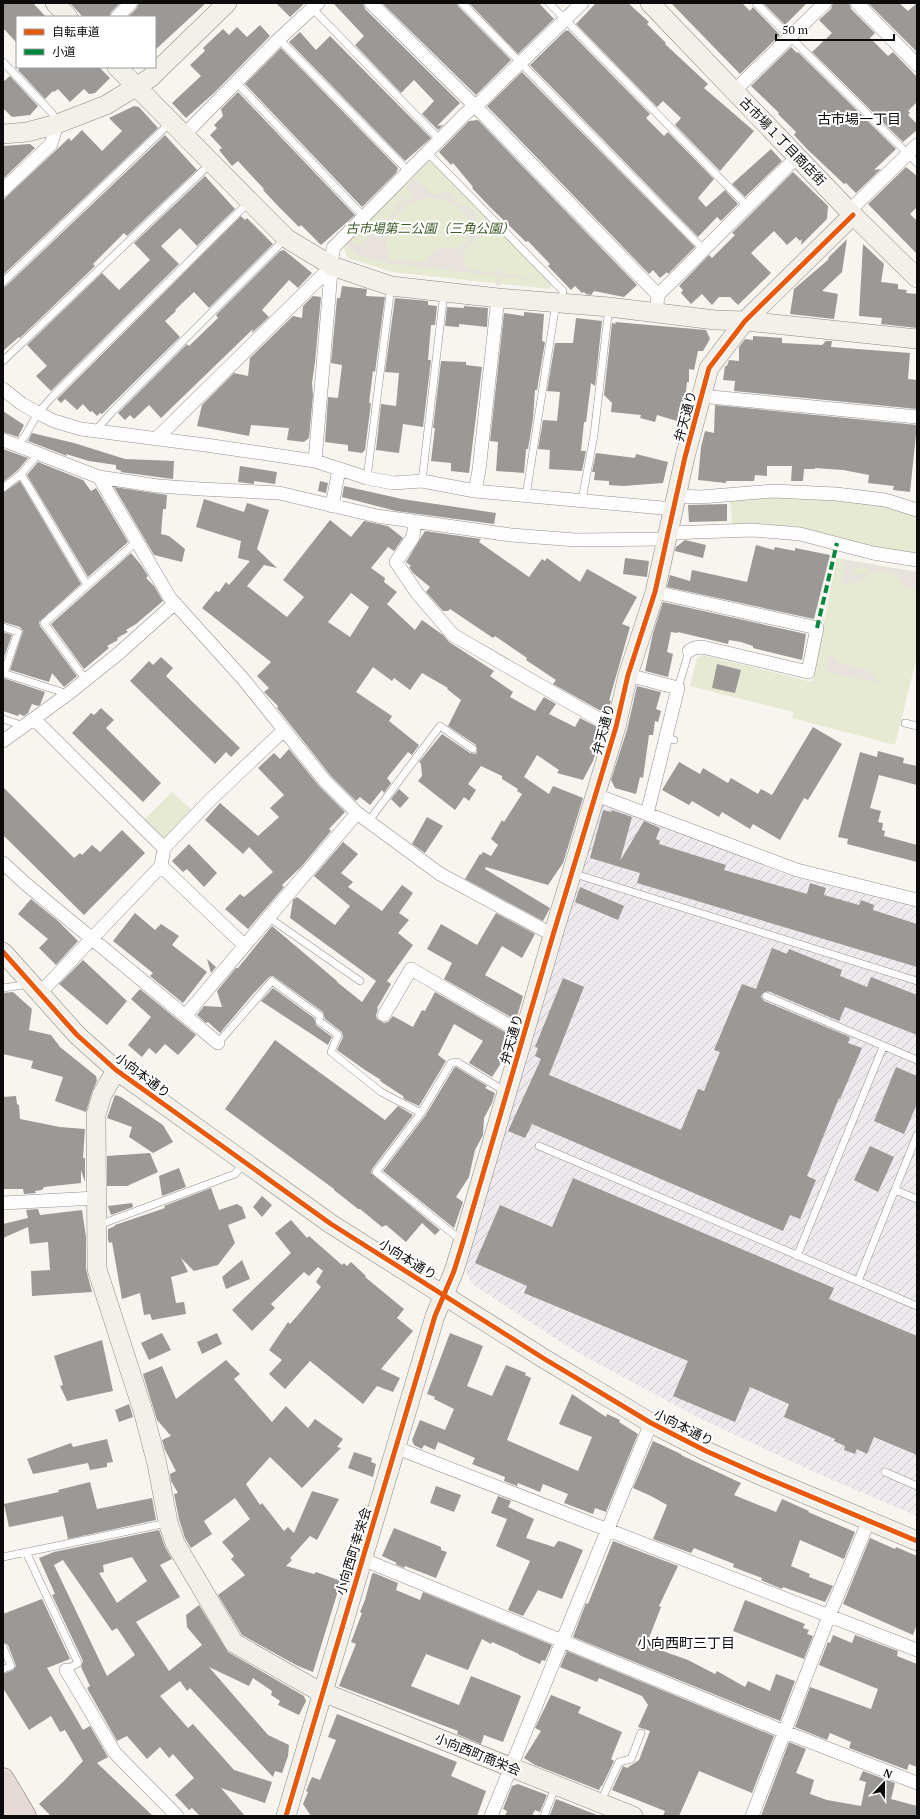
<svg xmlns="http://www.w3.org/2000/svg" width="920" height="1819" font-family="'PT Serif','Noto Sans JP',serif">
<defs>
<pattern id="industrial-furrows" width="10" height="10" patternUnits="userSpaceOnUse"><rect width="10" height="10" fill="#eee9ec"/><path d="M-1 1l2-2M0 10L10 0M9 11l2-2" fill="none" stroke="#cbc6c9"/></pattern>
</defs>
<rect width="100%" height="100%" fill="#f8f4f0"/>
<path fill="url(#industrial-furrows)" d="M606,804L787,875L917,907V1516L816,1473L697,1417L575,1351L472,1284L464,1266L596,810Z"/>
<path fill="#e6ead2" d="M430,160L552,284L550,289L392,272L348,258L343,246Z
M774,497L837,499L884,504L917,515V555L870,548L802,529L732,524L730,499Z
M837,558L917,572V656L895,745L792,718L793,712L690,686L697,658L703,655L812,682Z
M172,792L191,809L164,839L144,820Z"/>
<path fill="#e8e2dc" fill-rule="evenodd" d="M415,178L432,194L440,195L442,191L450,193L455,196L453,199L465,207L468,205L477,216L474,218L479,228L482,229L488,223L491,225L463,253L466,269L493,273L497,270H500L506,274L532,278L531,280L501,276L500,286L496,285L497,276L386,263L357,255L347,244L351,239L357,245H360L385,220L387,221L397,208L394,206L398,203L407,197L408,200L415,197L405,187ZM425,198L441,199L460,208L472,223L475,232L459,249L444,247L436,249L427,258L424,262L389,260L386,248L387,231L394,218L408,204Z
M845,560L917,572V585L912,589L901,584L897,576L880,570L875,571L859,583H841ZM863,567L869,569V572L860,575L854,572L855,568Z
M829,656H833L838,662L867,670L875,677L879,683L826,672Z"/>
<path fill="#9b9896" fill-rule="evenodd" d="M3,3H33L46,17H17V43L3,28Z
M70,3H120L111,12L109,17H83Z
M139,3H206L155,50V17H128L137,8Z
M276,3H305L290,17Z
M333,3H363L365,9L460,103L437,126L443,125L438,130L422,114L434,101L414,80L401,93L355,45L364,36Z
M382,3H457L458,6L511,60L476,95Z
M469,3H539L554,19L518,54Z
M596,3H628L649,22L647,24L666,43L665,44L708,84L704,88L754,131L720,171L675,125L681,118L663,101L657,107L576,24Z
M671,3H742L750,11L753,7L780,35L740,74Z
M763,3H807L785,25Z
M833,3H849L851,9L875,33L870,38L888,56L893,52L917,77V102L908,111L910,113L908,115L917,124V130L903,142L812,52L832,33L819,20L831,9Z
M868,3H899L908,11L917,3V52Z
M260,25L270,36L215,92L186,118L172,103L201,76L190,65L205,51L203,48L223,29L229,35L237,27L247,37Z
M566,30L567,31L568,30L650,114L646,118L664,136L668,132L714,179L698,198L706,207L725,190L738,204L721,221L717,217L698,237L530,65Z
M300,32L316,50L330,36L431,138L405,161L289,42Z
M791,47L797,53L798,52L896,149L874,170L881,169L856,193L846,183L844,184L807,149L794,135L796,132L778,114L779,113L751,86Z
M281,48L398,168L396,173L362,207L245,84Z
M21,67H99L110,78L95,93L89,94L84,89L70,102L58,89L54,92L53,91L45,99L18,70Z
M522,72L695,247L668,274L667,272L660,278L653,270L649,274L487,106Z
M10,76L38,106L30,115L12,117L3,108V82Z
M238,92L355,215L321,245L301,225L299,227L279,207L263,190L264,189L238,161L232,166L219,150L222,148L210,135L217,128L214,125L223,116L221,109Z
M134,106L139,107L158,128L3,275V200L69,138L71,141L82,130L102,151L122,131L109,118Z
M478,120L637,285L624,297L594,291L591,295L586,294L584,292L582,293L575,286L571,290L548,266L550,264L528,241L526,242L490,207L472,188L473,187L453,163L451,165L439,152L469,121Z
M165,135L197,170L127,236L124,233L93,264L95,266L20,338L19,337L3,351V287L6,286Z
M30,144L35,148L3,179V146Z
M771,149L782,161L745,197L732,184Z
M906,167L917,176V207L910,214L917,221V254L868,204Z
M793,172L828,206L827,219L801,245L802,239L800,241L796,237L787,245L774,231L751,253L771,273L738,305L730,297H719L712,305L702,294L691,304L681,293L683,290L679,286L709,255L712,258L735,235L732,233Z
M205,176L235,209L197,246L180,228L161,246L179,264L51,391L36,376L47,366L27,345L102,273L119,290L150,260L134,243Z
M241,216L245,220L247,218L273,244L209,308L194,292L175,310L176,311L165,321L180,337L102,414L100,413L97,416L92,411L90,412L83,404L77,410L65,399L61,403L57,399Z
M847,239L842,272L822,291L838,294L834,319L790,314L794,289L829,259L828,258Z
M863,244L884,264L881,282L898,284V289L907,290L906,293L917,294V328L881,324L882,318L859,316Z
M284,250L312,273L298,288L289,280L262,310L269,317L252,333L253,329L161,418L149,405L134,419L130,415L125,420L118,413L187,344L189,346L218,318L216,315L280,251Z
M342,286L367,289L366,296L385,297L375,372L373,371L369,403H371L365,450L362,453L348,451V445L325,442L328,397L338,398L342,365L331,363L337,298H340Z
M313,296L321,297L315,362L312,383L313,395L309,438L304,442L287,440L289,428L251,425L249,436L197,426L202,405L234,373L248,376L250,358L293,316L302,318L303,306Z
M395,298L428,301V305L437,306L435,325H431L428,360H431L423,427L403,424L399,453L376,450L381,404L396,406L399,373L385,372Z
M464,306L488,308L487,327L459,324V327L445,326L447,307L464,308Z
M524,312L544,314L542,341L545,342L537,390H535L533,419L528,449H526L524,473L496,471L498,442L490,441L504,313L524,316Z
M576,318L602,321L595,386L591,383L586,422H584L581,451H586L582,471L549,469L550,450L538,449L543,420L557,421L560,392L547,391L555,343H573Z
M615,322L706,330L710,339L703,351H698L694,370L689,369V382H687L686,391L677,421L657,415L655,422L640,418L641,415L611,412L612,403L604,395L612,323L616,324Z
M753,336L782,338V343L822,345L826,341H832L831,347L910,353L908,379L917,380V409L734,391L735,381L723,380L725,366H727L729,360L739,361V347L745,339L753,340Z
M441,361L466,362V365L482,367L469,473L451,471V463L431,461L435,428H433Z
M715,405L917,425L910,492L893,490L894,486L868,483L869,475L843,470L815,468V469H804L803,481H791L792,466H767V476L755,475L754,481H726V483L698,480L701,447L705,431L714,433Z
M3,411L24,425L18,437L3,432Z
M32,433L74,443L125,459L174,461L173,479L120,472L122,471L116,469V465L89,461L66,454L67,456L28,441Z
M3,449L28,458L18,470L3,482Z
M596,453L635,458L636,454L668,462L663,483L623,486L609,485V481L594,480L595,472H592Z
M38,462L83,480L91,491L96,488L128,542L88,577L27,475Z
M240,466L277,472L275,484L254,481V484L238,482Z
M20,481L81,584L39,622L40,626L77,676L64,687L52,673L49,682L10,670L23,631L20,627L3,622V493Z
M320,481L328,483L326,493L318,491Z
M344,486L402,499L496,513L494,524L396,511L342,497Z
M114,487L167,495L166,509H163L161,534L169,536L185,549L182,562L154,555Z
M204,499L244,512L247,503L269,510L257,549L277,568L264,565L247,586L287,617L304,597L283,580L330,520L351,537L364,521L388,526L403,538L394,551L388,547L371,568L385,578L384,582L397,592L387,604L415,630L422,620L443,635L449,642L494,671L490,676L513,692L510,697L535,711L544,697L556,704L549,714L575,727L580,718L603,730L593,761L583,780L557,773L559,770L537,755L524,777L549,794L553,786L583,798L563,863L548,885L486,867L485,869L550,908L543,921L465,879L480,854L481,855L483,852L491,856L498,845L491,839L502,820L504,822L522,794L517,791L518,789L502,779V776L481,766L468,784L476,790L469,801L464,797L455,810L418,781L422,776L421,764L419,762L442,734L470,753L475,754L477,752L476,745L448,726L461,700L447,689L448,688L422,673L410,690L394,678L392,681L373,667L356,692L392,716L389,721L419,745L412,755L408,752L387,778L391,783L384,793L382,790L370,805L360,797L356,801L331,776L277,708L278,706L264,692L269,688L257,676L271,662L202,608L216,591L219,592L226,582L229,585L250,561L238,558L241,541L196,527ZM351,593L369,607L350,637L328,622Z
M727,504V521L689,522L688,505Z
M425,531L481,539L479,542L529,577L542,559L545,561L547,558L580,582L587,569L637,597L622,624L630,627L609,701L611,700L608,715L553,684L556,680L526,660L527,658L495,636L493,638L450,609L448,611H443L426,592L430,587L413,573L409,567L411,566L406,562Z
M685,540L706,545L703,558L675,551L676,547Z
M756,545L774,550L775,547L795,551V548L830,555L814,619L667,587L670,575L690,581L692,570L747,582Z
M131,553L141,565L148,576L146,578L154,586L163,601L136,624L126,630L128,632L117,638L118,640L107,646L109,648L84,669L51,624Z
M625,558L649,561L647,577L623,574Z
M663,602L806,634L802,660L753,648V646L741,642L729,640L728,644L678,632L677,633L671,632L667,652L673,654L668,677L645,671L653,633Z
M3,632L12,635L3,660Z
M161,657L173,668L166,676L240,748L231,757L226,752L215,764L130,681L149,661L153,665Z
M717,664L741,670L735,693L712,688Z
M3,678L45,692L40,705L38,706L32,704L28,713L24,716L19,714L18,716L3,711Z
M637,686L661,692L656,709L661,711L658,722L655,721L653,735H649L643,778L640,777L636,794L615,788L611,780L627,730Z
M101,708L114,720L106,728L161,783L143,802L72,733L91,713L94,715Z
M813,727L842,744L808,800L804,798L780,840L753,824L750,829L722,812L719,817L692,801L689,805L662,790L679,762L700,774L703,768L728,783L731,778L758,794L761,789L772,795Z
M289,749L319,786L345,812L329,829L331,831L301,867L282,885L284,887L248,929L225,909L240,894L244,897L273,872L249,847L243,854L205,820L220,803L258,836L279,817L270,808L284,795L258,768L274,753L280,759Z
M878,751L904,758L903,763L917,766V785L879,775L870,808L881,811L878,822L883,823L882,830L885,831L884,836L917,845V862L847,844L848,839L838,837L860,752L877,757Z
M3,787L74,858L80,853L82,855L92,845L100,852L122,830L145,853L84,915L3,835Z
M399,789L409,798L400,808L391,799Z
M603,810L611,812L612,810L632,817L620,861L644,821L660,828L656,839L660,841L659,844L726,865L724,870L807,894L810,883L826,888L824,895L859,905L861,900L874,905L873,910L917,924V967L637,883L640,873L590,858Z
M427,817L443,826L425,853L412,844Z
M343,842L358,854L341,873L353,882L348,887L382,911L402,885L413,893L399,913L409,920L398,933L413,945L387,981L391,984L377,1008L378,1009L376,1015L377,1019L384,1023L388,1022L393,1016L413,1027L422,1010L425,1011L435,992L510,1035L504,1044L507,1054L492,1077L469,1063L483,1041L454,1024L438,1055L446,1061L419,1106L404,1099L403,1096L380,1081L381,1080L365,1070L337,1050L343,1037L342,1032L325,1019L323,1012L273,976L269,977L252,995L220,1033L208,1022L206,1023L197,1015L204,1006L222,1007L217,991L236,968H238L272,926L337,981V982L362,1002L376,981L290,918L293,900L297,897L335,925L350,906L314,876Z
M189,844L217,873L204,887L187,869L183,872L172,861Z
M580,887L624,906L618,920L575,902Z
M31,899L58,921L78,941L56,965L39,948L48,939L18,914Z
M135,913L155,930L161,924L179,936L172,945L207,972L183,1003L150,976L153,973L113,941Z
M496,913L535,934L522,958L502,946L485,975L523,996L516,1020L444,979L452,963L427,949L441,924L477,945Z
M772,948L787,954L789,949L842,970L840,976L867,987L871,977L917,995V1035L845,1007L839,1021L768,991L762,994L761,997L764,1001L850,1037L848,1043L862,1048L840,1099L839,1098L807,1176L816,1180L800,1219L790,1215L783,1231L532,1124L525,1138L508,1131L541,1059L535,1056L538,1048L535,1047L563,978L584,987L549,1075L681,1130L698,1089L704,1091L720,1052L714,1050L742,984L756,989Z
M207,959L216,967L211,973Z
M83,960L127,1001L107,1025L59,984Z
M273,988L314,1018L316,1025L332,1037L328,1045L261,1001Z
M140,989L196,1035L178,1055L165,1044L156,1054L149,1048L142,1057L128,1045L151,1017L131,999Z
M13,992L32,1009L29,1030L51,1035L60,1047L96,1076L97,1081L92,1092L86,1112L55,1101L63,1077L31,1068L33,1061L3,1054V993Z
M275,1040L385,1120L398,1106L413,1115L372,1169L371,1173L440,1230L435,1235L422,1223L406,1242L386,1225L382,1227L360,1209H358L334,1190V1189L225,1109Z
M456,1067L487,1086L485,1088L495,1093L492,1103L484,1118L483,1135L475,1150L469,1177L456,1197L463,1202L454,1228L383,1171L425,1116L454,1068Z
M896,1067L917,1076V1104L904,1134L874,1121Z
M115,1095L121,1097L163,1125L173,1142L153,1153L129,1137L132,1127L107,1118Z
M16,1096L17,1104L19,1105L20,1119L60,1127L85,1129L83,1158H85V1182L81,1170V1183L44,1187L42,1190L35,1191L36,1193L24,1194L23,1189H3V1097Z
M870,1146L894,1157L878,1192L854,1180Z
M150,1153L158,1172L127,1186H107V1156Z
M179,1168L186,1187L162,1196L159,1176Z
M573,1178L834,1288L829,1299L917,1336V1455L874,1437L867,1454L857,1449L855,1454L844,1450L845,1446L834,1441L835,1439L784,1417L789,1404L750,1387L735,1422L673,1396L688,1361L524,1293L527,1286L475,1263L500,1205L552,1227Z
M211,1188L219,1210L237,1204L242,1207L246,1218L228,1225L235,1243L218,1265L194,1271L181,1258L188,1272L171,1277L176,1303L184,1302L186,1314L152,1320L150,1314L144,1315L140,1293L122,1299L112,1242L109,1243L108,1239V1229L115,1226V1225L165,1208L164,1206Z
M262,1196L272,1205L262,1217L253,1207Z
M132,1203L133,1207L111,1215L108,1206Z
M38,1209L40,1215L82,1210L86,1237V1269L92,1292L32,1296L31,1271L50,1270L48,1242L30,1244L28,1227L3,1238V1224L28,1218L26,1210Z
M291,1220L307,1238L309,1236L342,1265L344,1263L347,1266L351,1262L366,1276L365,1277L404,1309L397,1318L413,1331L381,1369L400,1378L393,1392L377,1386L363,1404L310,1361L285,1389L269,1374L282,1360L269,1350L288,1322L290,1324L298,1315L321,1287L316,1282L323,1271L318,1267L309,1276L304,1272L271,1304L275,1308L252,1331L232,1310L291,1253L275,1233Z
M242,1260L250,1279L226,1289L222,1277Z
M162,1333L171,1350L149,1360L141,1343Z
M217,1333L222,1344L202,1354L197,1342Z
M450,1333L483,1346L467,1386L492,1396L506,1365L526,1373L525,1375L531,1378L507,1440L578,1471L592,1437L559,1424L572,1394L606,1417L607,1414L620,1420L619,1422L638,1434L606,1512L595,1508L593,1514L564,1503L568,1494L543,1484L540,1492L518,1483L517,1486L504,1481L505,1477L472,1464L475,1458L438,1442L435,1450L424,1445L422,1449L414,1445L412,1440L420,1420L445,1430L454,1409L434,1399L435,1397L427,1394Z
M102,1340L113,1391L67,1401L60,1386L63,1385L54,1356Z
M226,1360L240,1374L234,1379L272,1422L286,1406L308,1428L315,1419L343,1439L337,1447L341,1448L302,1488L270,1457L246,1484L260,1505L262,1503L284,1531L288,1527L294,1533L312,1491L339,1499L317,1540L310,1536L290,1558L292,1560L286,1566L314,1574L316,1572L341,1581L313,1672L298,1666L242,1635L218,1595L245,1575L231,1559L234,1556L222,1542L250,1519L235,1498L204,1521L212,1534L191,1548L185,1538L179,1519L174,1494L178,1493L171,1481L170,1474L176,1471L165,1450L162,1440L171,1436L157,1420L143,1374L162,1366L176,1399Z
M129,1404L133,1417L119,1422L115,1410Z
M107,1439L113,1462L107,1463V1467L90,1470L88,1463L33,1474L27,1459L71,1443L73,1447Z
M653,1441L681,1454V1455L741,1483L734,1495L776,1512L782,1499L809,1511L808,1512L855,1532L844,1559L800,1540L791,1566L810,1574L809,1577L833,1586L825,1602L783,1587L782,1589L777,1587L761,1580L762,1578L733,1567L734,1564L694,1548L691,1553L653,1539L667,1505L651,1496L633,1488Z
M354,1452L372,1458L371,1462L376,1464L373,1477L348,1468Z
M90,1482L97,1509L152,1498L156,1520L68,1539L63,1516L9,1527L4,1504L59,1492L58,1490Z
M436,1486L461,1495L454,1512L430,1503Z
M498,1496L511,1501L508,1507L534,1519L526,1538L554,1547L558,1541L563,1542L583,1550L562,1599L538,1590L523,1616L508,1610L530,1561L496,1546L507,1519L491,1513Z
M394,1528L441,1547V1550L447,1552L436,1578L405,1566L404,1568L395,1564L397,1563L382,1556Z
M159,1530L165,1547L172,1559L160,1565L180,1597L136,1622L169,1671L202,1645L187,1627L186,1615L199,1605L228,1652L304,1696L306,1701L299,1715L278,1705L280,1701L271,1695L272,1691L253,1678L249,1686L209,1667L268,1735L289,1745L288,1756L282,1773L275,1771L273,1777L190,1688L187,1691L180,1681L160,1696L188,1728L193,1724L234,1770L272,1782L265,1803L221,1788L245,1816H200L192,1808L189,1810L175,1795L194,1778L173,1754L169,1758L160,1747L147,1759L127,1736L117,1741L87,1688L90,1686L81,1667L83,1661L52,1595L55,1594L39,1558L54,1552ZM132,1557L147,1581L117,1603L99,1573L104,1572L103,1565ZM63,1560L112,1631L117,1628L135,1655L107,1676L54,1565Z
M870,1538L895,1549L896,1547L917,1556V1624L913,1635L843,1604Z
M613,1541L678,1566L659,1606L661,1607L647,1643L657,1649L688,1660L715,1674L717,1671L745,1687L748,1681L770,1691L776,1674L795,1681L780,1721L573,1637L586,1603L588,1604Z
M374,1573L398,1583L396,1590L420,1600L423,1592L552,1645L545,1661L542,1660L540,1664L519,1655V1654L492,1642L491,1644L482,1639L468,1670L426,1654L411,1686L459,1705L471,1676L521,1696L503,1742L484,1735L481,1744L457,1734L458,1731L450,1728L339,1686L356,1644L351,1642L362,1613L360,1612L365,1600L372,1574Z
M42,1599L70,1659L47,1668L83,1730L90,1726L108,1757L97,1763L153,1816H51L39,1804L63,1782L83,1761L65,1730L60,1732L51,1716L29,1730L3,1688V1674L13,1670L16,1666L8,1645L3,1642V1614Z
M745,1600L805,1624L803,1628L809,1630L807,1634L813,1636L804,1659L733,1631Z
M833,1635L852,1643L855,1635L898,1651L897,1656L917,1664V1767L909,1764L907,1770L849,1748L851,1742L830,1733L827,1740L795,1727L810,1687L871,1709L878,1689L819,1665L828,1642L830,1643Z
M567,1651L774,1736L752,1793L699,1771L679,1816H663L665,1811L612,1790L623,1766L627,1768L639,1760L650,1731L638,1727L648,1705L642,1696L599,1678L597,1682L560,1667Z
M551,1695L581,1707L578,1713L622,1732L611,1759L614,1761L602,1786H601L599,1790L535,1765L524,1758L541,1731L535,1728Z
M337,1714L457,1762L451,1776L486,1791L477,1816H311L303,1804L308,1792L306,1791L312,1777L320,1780L336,1740L328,1737Z
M789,1742L806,1749L796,1773L814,1780L810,1794L827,1800L861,1806L866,1782L859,1780L863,1771L895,1783L891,1799L917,1806V1816H761Z
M518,1784L547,1795L540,1812L535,1810L532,1816H505L507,1811L503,1809L512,1786Z
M556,1799L597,1815V1816L550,1815Z"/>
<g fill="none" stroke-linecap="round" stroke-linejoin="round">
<defs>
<path id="lane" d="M462,3L703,249
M549,3L747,206
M756,3L917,163
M313,9L440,140
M279,39L408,171
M3,62L52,113L57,124
M236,82L363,216
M428,153L563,291L561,303
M3,282L171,122
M3,361L211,163
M95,431L111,413L286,238
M17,446L25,436L38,413L52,397L249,202
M21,474L87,585
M367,478L391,286
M422,481L444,292
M3,488L21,474L38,454
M526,496L556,303
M582,500L594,435L609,307
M3,627L18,632L4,673
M3,673L68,694
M86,680L44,623L136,542
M678,688L689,651
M3,719L24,726
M905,723L917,726
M667,738L674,740
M368,822L440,726L473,749
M572,873L917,981
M268,917L360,981
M3,988L29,984
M766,996L917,1060
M218,1043L272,981L320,1016L319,1021L338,1035L331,1052L381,1092L421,1113L376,1172L462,1241
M421,1113L451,1063L457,1062L506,1092
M539,1146L917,1306
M895,1190L917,1199
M99,1225L235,1174L244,1163
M797,1256L883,1047
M858,1281L917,1135
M885,1472L917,1486
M26,1552L78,1663L66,1670
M3,1557L167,1523
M3,1647L11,1666L3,1669
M600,1803L619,1762L631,1759L641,1733
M544,1816L556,1785"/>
<path id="street" d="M371,3L482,113L658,295
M857,3L917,65
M117,17L131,3
M734,91L825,3
M184,135L279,39L318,3
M3,190L51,144L57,124
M849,211L917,145
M657,304L658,295L797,157
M3,389L22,404L38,413L54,421L81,429L213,446L315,461L367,478L393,483L422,481L475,491L674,509
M701,396L917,417
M156,439L332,266
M3,440L99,477L158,486L201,489L279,493L377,516L511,535L576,540L667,539
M315,461L333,248L465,114L481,101L582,3
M99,477L170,598L244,680L325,781L357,813L440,874L553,935
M475,491L479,470L498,298
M676,496L701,497L773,491L836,494L885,500L917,510
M332,506L339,469
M415,522L413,537L396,562L417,593L453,635L602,721L616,727
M668,533L753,530L800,534L873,553L917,560
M655,592L817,628L808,672L702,647L694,648L689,651
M628,675L678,688L647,814
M34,719L164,848
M3,741L68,694L118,654L175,603
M596,795L797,870L917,900
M3,863L27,885L218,1043
M161,866L244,945
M40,993L161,866L164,848L210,800L284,730
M186,1015L357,813
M384,1015L411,969L524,1034
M3,1203L96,1198
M397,1448L917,1650
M362,1559L785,1732L917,1783
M66,1670L115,1753L177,1816
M491,1816L651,1423
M752,1816L829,1616L869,1520"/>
<path id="secondary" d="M55,3L68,17
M650,3L849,211L917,278
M117,67L286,238L332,266L391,286L498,298L609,307L715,320L745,321L917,339
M3,134L27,132L57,124L106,105L150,78L227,3
M3,952L77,1035L116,1070L331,1224L543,1358L651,1423L706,1451L762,1476L917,1541
M116,1070L102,1095L96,1115L97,1269L144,1414L157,1464L168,1522L175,1543L234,1643L315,1689L633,1816
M286,1816L435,1316L454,1271L463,1242L553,935L616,727L628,675L655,592L685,457L709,368L745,321L853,215"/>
<path id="highway" d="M3,1779L25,1816
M3,1814L4,1816"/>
</defs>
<use href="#lane" stroke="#92908e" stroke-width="8"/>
<use href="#street" stroke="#92908e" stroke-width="14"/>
<use href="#secondary" stroke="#888785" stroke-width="20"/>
<use href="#highway" stroke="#7f7d7b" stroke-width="23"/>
<use href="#lane" stroke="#fefdfd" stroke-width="7"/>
<use href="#street" stroke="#fefdfd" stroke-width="13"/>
<use href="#secondary" stroke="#f3efe9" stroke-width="19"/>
<use href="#highway" stroke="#e6dad6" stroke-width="22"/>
<path stroke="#00873e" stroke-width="4" stroke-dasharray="8 4" stroke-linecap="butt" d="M817,628L837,543"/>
<defs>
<path id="cycleway" d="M3,952L77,1035L116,1070L331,1224L543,1358L651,1423L706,1451L762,1476L917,1541
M286,1816L435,1316L454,1271L463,1242L553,935L616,727L628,675L655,592L685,457L709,368L745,321L853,215"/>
</defs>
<use href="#cycleway" stroke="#fff" stroke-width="8"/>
<use href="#cycleway" stroke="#e8590c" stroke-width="5"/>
</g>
<g text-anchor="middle" stroke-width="4" stroke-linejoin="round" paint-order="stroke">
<g font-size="13" fill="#0b0b0b" stroke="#fff">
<text transform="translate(783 141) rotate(46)" y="5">古市場１丁目商店街</text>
<text transform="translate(685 416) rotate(-75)" y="5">弁天通り</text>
<text transform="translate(603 729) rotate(-75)" y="5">弁天通り</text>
<text transform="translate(511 1039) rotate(-74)" y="5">弁天通り</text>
<text transform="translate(143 1075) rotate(37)" y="5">小向本通り</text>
<text transform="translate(408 1259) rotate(32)" y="5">小向本通り</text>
<text transform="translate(684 1427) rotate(27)" y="5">小向本通り</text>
<text transform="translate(353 1551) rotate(-73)" y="5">小向西町幸栄会</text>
<text transform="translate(478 1754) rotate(22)" y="5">小向西町商栄会</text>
</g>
<g font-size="13" font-style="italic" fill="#3b5925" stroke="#fff">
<text x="430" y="233">古市場第二公園（三角公園）</text>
</g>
<g font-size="14" fill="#0b0b0b" stroke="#fff">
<text x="859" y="124">古市場一丁目</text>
<text x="686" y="1648">小向西町三丁目</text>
</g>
</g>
<rect width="920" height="1819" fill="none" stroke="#0b0b0b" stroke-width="8"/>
<rect x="16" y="16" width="140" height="52" fill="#ffffff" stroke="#9d9d9d"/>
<rect x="24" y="29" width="20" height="6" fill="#e8590c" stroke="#9d9d9d"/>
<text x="52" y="36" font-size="12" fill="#0b0b0b">自転車道</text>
<rect x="24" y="49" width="20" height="6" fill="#00873e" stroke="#9d9d9d"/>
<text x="52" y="56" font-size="12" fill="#0b0b0b">小道</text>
<g transform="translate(884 1783) rotate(22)" stroke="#ffffff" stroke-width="3" paint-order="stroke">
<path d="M0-3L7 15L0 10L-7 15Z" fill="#0b0b0b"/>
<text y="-6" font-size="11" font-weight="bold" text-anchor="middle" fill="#0b0b0b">N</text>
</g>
<path d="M776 34v6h118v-6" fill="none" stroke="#0b0b0b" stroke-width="2"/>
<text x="782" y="34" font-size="12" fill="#0b0b0b" stroke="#ffffff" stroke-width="3" paint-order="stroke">50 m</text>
</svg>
